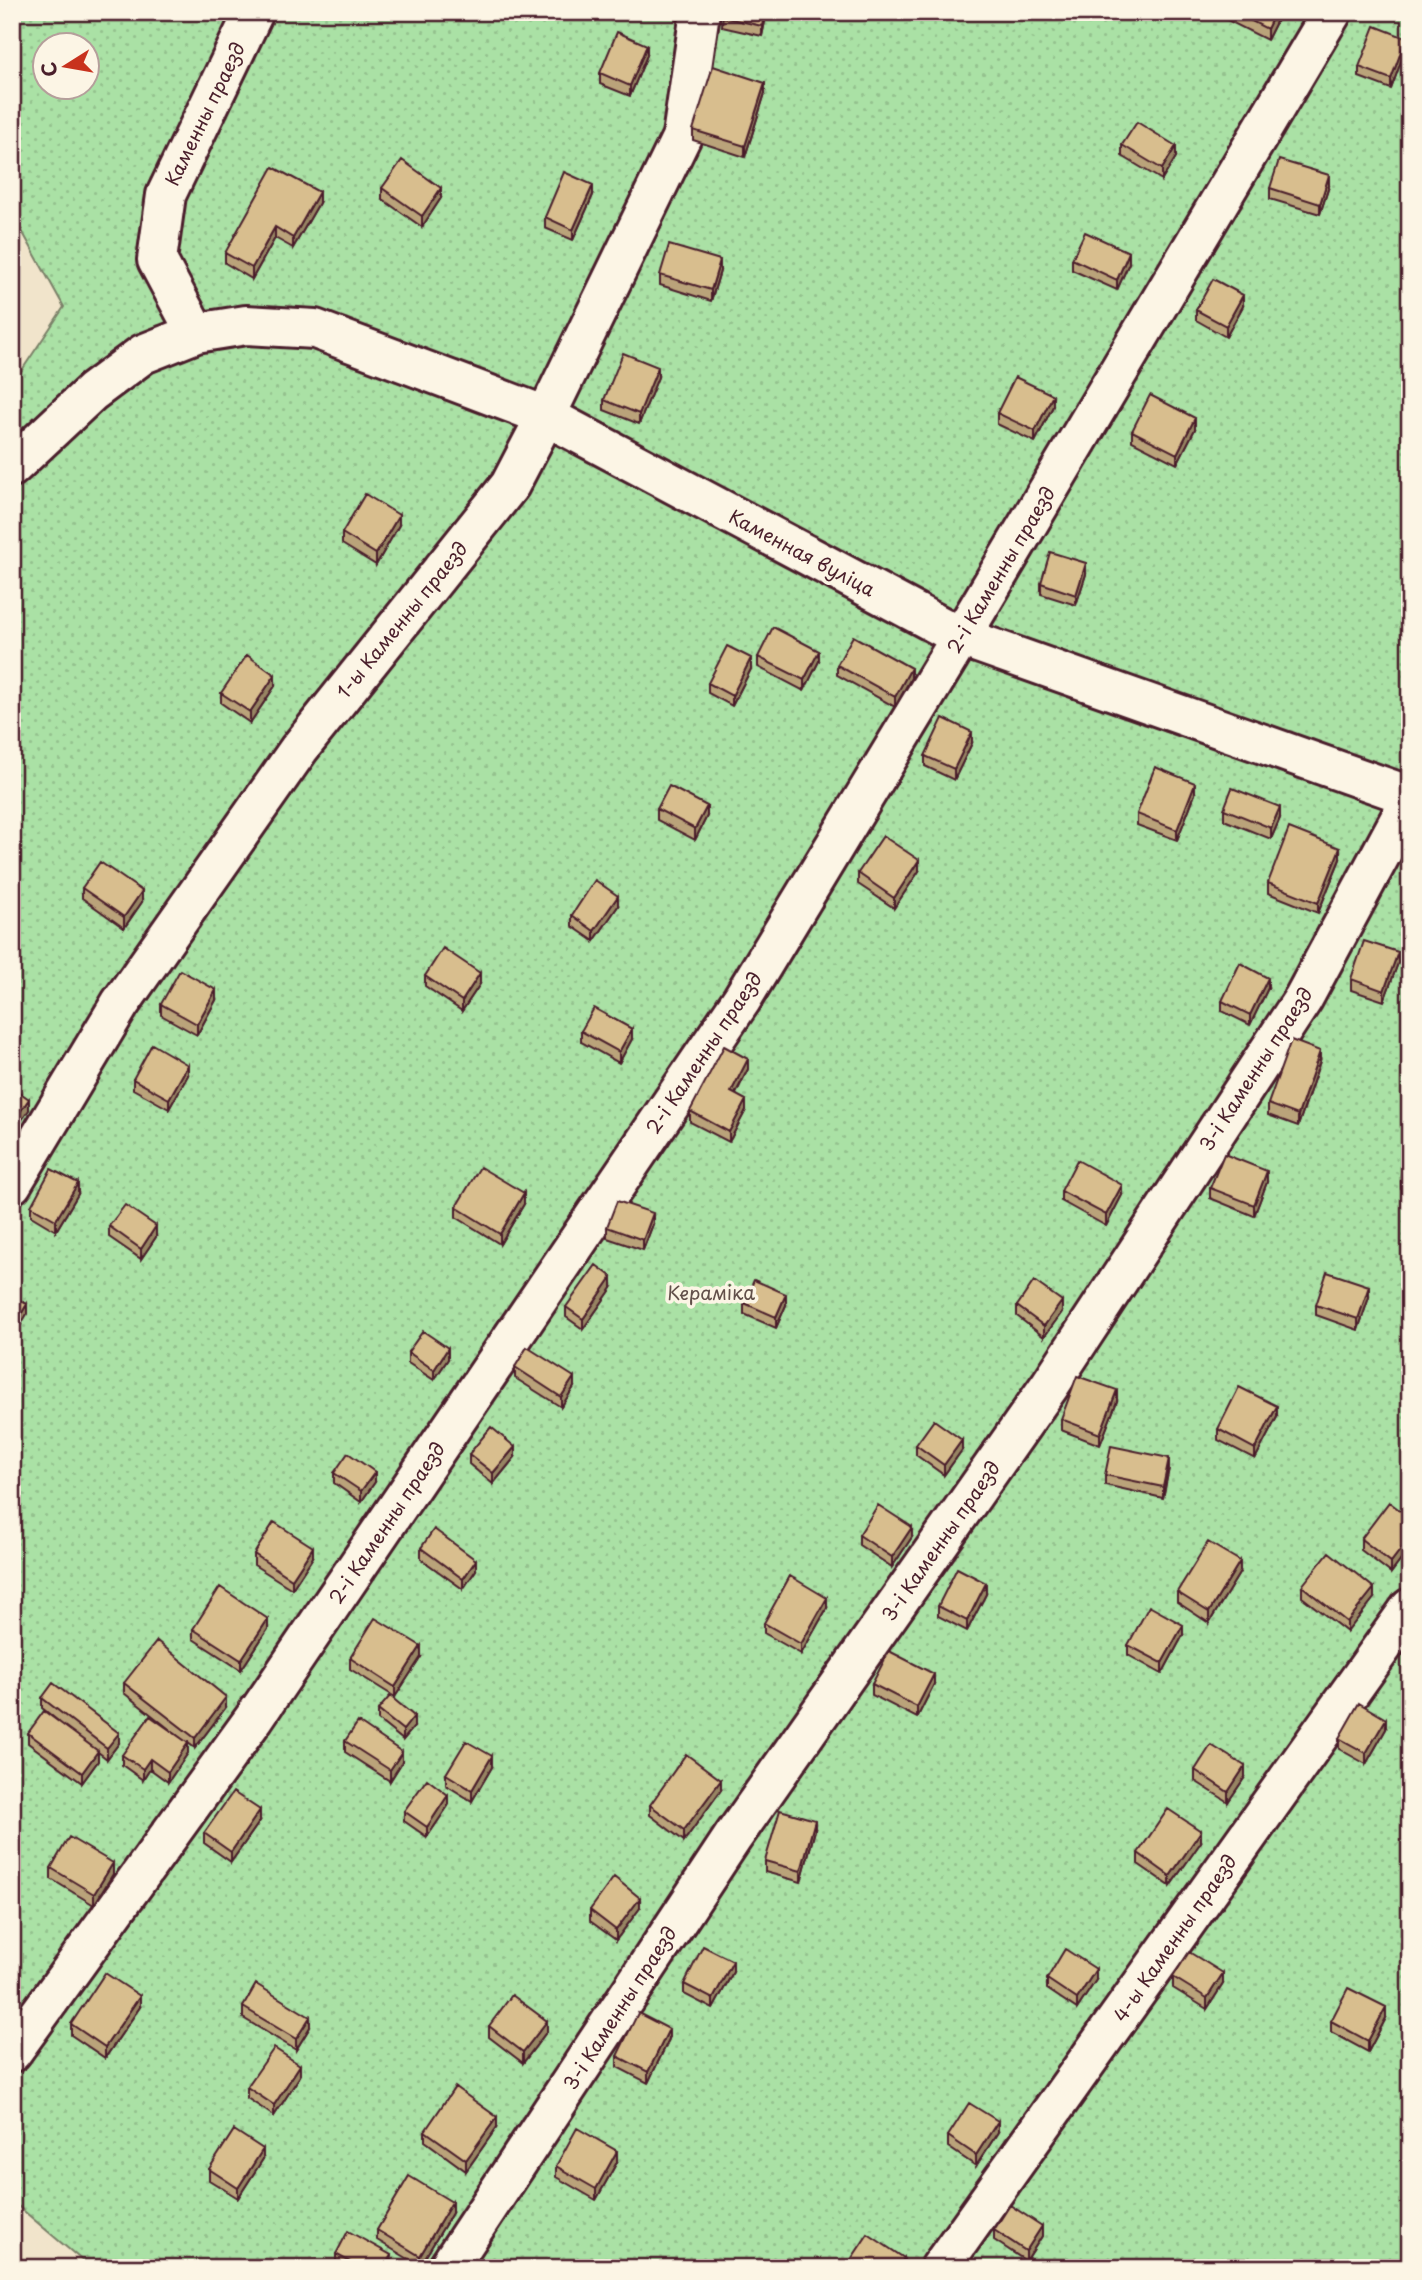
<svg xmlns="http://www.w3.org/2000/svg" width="1422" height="2280" font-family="'Playpen Sans',sans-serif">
<defs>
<pattern id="park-dots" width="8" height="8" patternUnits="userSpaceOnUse" patternTransform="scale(1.75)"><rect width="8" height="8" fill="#aae1a5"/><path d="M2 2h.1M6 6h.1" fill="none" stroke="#94c18e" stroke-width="1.8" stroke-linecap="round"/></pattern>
</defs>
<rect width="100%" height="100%" fill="#f1e4cb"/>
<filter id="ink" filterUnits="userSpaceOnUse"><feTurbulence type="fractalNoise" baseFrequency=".0143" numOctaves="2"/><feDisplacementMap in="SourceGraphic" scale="14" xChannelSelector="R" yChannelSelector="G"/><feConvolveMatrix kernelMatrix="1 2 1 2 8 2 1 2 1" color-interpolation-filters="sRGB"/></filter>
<g filter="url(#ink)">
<path fill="url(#park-dots)" stroke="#7a8068" stroke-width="2" fill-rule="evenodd" d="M12,12H1410V2268H91L12,2201V385L64,307L12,213ZM46,46H88V88H46Z"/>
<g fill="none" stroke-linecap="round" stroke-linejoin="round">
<defs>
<path id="minor" d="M196,333L157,260L166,195L254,12
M12,467L92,392L143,354L196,333L246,325L315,329L546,416L961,637L1410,796
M12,1184L120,1004L299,749L510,485L546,416L682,136L700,12
M12,2052L255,1717L742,999L961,637L1332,12
M448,2268L733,1837L1050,1385L1303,999L1410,800
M940,2268L1410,1608"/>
</defs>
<use href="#minor" stroke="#4a1f2b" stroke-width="44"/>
<use href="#minor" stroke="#fcf5e5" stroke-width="38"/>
</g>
<path fill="#baa37a" stroke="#4a1f2b" stroke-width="2" d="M723,12H767L762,36L722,27Z
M1223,12H1281L1267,40L1223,18Z
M1406,48L1391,89L1359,77V67Z
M647,55L630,96L600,84V73Z
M765,93L745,157L693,140V130Z
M1122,145L1176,157L1162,180L1122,156Z
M1329,186L1320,214L1270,199V188Z
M382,188L441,198L422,227L382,199Z
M593,195L573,240L545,228V217Z
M319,203L293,248L275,238L252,279L225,263V253Z
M1072,259L1129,263L1117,290L1072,270Z
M720,271L711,301L660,285V275Z
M1243,306L1226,337L1196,320V310Z
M658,377L639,424L604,410V400Z
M1053,406L1035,442L997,424V413Z
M1195,429L1177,464L1132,441V431Z
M399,525L376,565L342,544V533Z
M1086,574L1076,605L1041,594V583Z
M758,657L819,661L804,691L758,667Z
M837,665L911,678L895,707L837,675Z
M751,669L732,706L708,693V683Z
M275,686L250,723L221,703V693Z
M972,743L954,780L925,766V756Z
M1195,794L1177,840L1137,825V814Z
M657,809L707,816L695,840L657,820Z
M1224,809L1280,818L1271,839L1224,820Z
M1340,859L1318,913L1268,893V883Z
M919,871L894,908L858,884V873Z
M82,888L142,902L124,928L82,898Z
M618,906L594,941L572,926V915Z
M1398,963L1384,1001L1351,990V979Z
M425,976L480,984L462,1011L425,986Z
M1268,988L1250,1025L1222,1011V1001Z
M216,1000L197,1035L161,1015V1004Z
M581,1031L632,1039L619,1063L581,1042Z
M1320,1061L1298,1126L1268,1115V1104Z
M748,1069L736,1094L746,1110L729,1142L690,1122V1111Z
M188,1075L169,1109L133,1089V1079Z
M1410,1138V1190L1401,1188V1177Z
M1267,1182L1254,1216L1210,1198V1188Z
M1061,1191L1122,1195L1106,1226L1061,1201Z
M78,1194L56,1231L31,1216V1206Z
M524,1204L500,1244L456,1217V1207Z
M653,1224L643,1250L607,1238V1227Z
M109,1226L156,1237L141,1259L109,1237Z
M612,1288L583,1329L566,1317V1307Z
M1369,1297L1358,1330L1316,1315V1305Z
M744,1303L786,1305L776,1328L744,1314Z
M1017,1306L1062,1312L1044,1337L1017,1316Z
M408,1352L448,1359L434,1380L408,1363Z
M515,1367L574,1387L561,1407L515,1378Z
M1117,1401L1100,1445L1061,1430V1419Z
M1277,1417L1255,1459L1218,1440V1429Z
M916,1445L962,1450L944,1475L916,1455Z
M469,1454L515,1457L493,1484L469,1464Z
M1169,1468L1163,1498L1105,1485V1475Z
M334,1473L375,1482L361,1502L334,1483Z
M1410,1518V1548L1391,1573L1361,1550V1539Z
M859,1535L912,1537L892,1567L859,1545Z
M421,1548L476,1570L463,1589L421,1559Z
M254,1554L313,1557L292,1589L254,1565Z
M1240,1572L1209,1623L1177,1602V1592Z
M1302,1586L1374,1598L1347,1632L1302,1597Z
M986,1594L967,1631L938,1616V1606Z
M827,1608L801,1654L764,1633V1623Z
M193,1629H268L241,1670L193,1639Z
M1183,1635L1162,1674L1128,1655V1645Z
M421,1657L395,1697L350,1669V1658Z
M124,1683L226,1707L195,1748L188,1743V1753L168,1782L150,1769L143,1780L122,1765V1755L183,1740L124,1693Z
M872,1684H934L917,1718L872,1695Z
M42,1698L119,1743L107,1759L98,1752V1761L82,1783L28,1743V1733L58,1721L42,1708Z
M378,1710L414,1727L403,1740L378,1720Z
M1386,1729L1366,1764L1339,1749V1738Z
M345,1741L402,1762L390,1781L345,1752Z
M492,1767L472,1801L446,1785V1774Z
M1195,1770L1245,1777L1228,1802L1195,1781Z
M721,1790L684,1841L650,1815V1805Z
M448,1806L427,1837L404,1821V1811Z
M260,1821L231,1862L204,1843V1833Z
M815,1830L801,1882L765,1872V1861Z
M1201,1842L1170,1886L1138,1864V1853Z
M51,1868L113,1874L94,1905L51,1879Z
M640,1908L616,1940L590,1921V1910Z
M733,1972L713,2009L684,1994V1984Z
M1173,1977L1223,1984L1207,2009L1173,1988Z
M1047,1979L1096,1980L1077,2009L1047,1989Z
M140,2007L105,2058L71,2035V2024Z
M243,2007L310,2027L296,2050L243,2018Z
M1386,2018L1368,2052L1331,2032V2021Z
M489,2026L547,2031L523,2063L489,2037Z
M669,2039L648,2083L617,2067V2056Z
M300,2076L274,2116L247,2098V2087Z
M497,2127L466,2171L425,2141V2131Z
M998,2132L976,2166L948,2147V2136Z
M263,2159L238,2198L209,2180V2169Z
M617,2162L596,2200L556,2177V2166Z
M452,2213L420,2266L377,2240V2230Z
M994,2230L1042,2236L1026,2261L994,2240Z
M336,2254L391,2265L389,2268H342L336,2264Z"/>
<path fill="#978563" stroke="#4a1f2b" stroke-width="2" d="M765,12H767L762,36V26Z
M1275,12H1281L1267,40V29Z
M1406,38V48L1391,89V79Z
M647,45V55L630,96V86Z
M765,83V93L745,157V146Z
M1176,146V157L1162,180V169Z
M1329,175V186L1320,214V204Z
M593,185V195L573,240V230Z
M441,188V198L422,227V216Z
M319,192V203L293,248V238Z
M275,227V238L252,279V268Z
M1129,252V263L1117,290V280Z
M720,260V271L711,301V290Z
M1243,295V306L1226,337V326Z
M658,367V377L639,424V414Z
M1053,395V406L1035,442V431Z
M1195,418V429L1177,464V454Z
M399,515V525L376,565V554Z
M1086,563V574L1076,605V595Z
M819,651V661L804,691V680Z
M751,658V669L732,706V696Z
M911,668V678L895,707V697Z
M275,675V686L250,723V712Z
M972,732V743L954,780V769Z
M1195,783V794L1177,840V830Z
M707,806V816L695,840V829Z
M1280,807V818L1271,839V828Z
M1340,848V859L1318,913V903Z
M919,860V871L894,908V898Z
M142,891V902L124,928V917Z
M618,896V906L594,941V931Z
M1398,952V963L1384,1001V991Z
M480,973V984L462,1011V1001Z
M1268,978V988L1250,1025V1015Z
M216,990V1000L197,1035V1024Z
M632,1029V1039L619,1063V1052Z
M1320,1051V1061L1298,1126V1115Z
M748,1059V1069L731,1102V1092Z
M188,1065V1075L169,1109V1099Z
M29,1099V1110L13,1132V1122Z
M746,1100V1110L729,1142V1132Z
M1267,1171V1182L1254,1216V1205Z
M78,1183V1194L56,1231V1220Z
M1122,1185V1195L1106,1226V1215Z
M524,1193V1204L500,1244V1234Z
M653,1213V1224L643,1250V1240Z
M156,1226V1237L141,1259V1249Z
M612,1277V1288L583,1329V1319Z
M1369,1286V1297L1358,1330V1319Z
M786,1294V1305L776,1328V1317Z
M1062,1301V1312L1044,1337V1326Z
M27,1304V1314L12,1340V1330Z
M448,1348V1359L434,1380V1370Z
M574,1377V1387L561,1407V1397Z
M1117,1390V1401L1100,1445V1434Z
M1277,1406V1417L1255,1459V1449Z
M962,1440V1450L944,1475V1465Z
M515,1447V1457L493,1484V1473Z
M1169,1458V1468L1163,1498V1487Z
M375,1472V1482L361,1502V1491Z
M912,1527V1537L892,1567V1557Z
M1410,1537V1548L1391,1573V1562Z
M313,1547V1557L292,1589V1579Z
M476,1560V1570L463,1589V1579Z
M1240,1561V1572L1209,1623V1612Z
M986,1583V1594L967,1631V1621Z
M1374,1588V1598L1347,1632V1622Z
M827,1598V1608L801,1654V1644Z
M268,1619V1629L241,1670V1660Z
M1183,1625V1635L1162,1674V1663Z
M421,1646V1657L395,1697V1687Z
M934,1674V1684L917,1718V1707Z
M226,1697V1707L195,1748V1738Z
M414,1716V1727L403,1740V1730Z
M1386,1719V1729L1366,1764V1753Z
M119,1733V1743L107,1759V1748Z
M188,1743V1753L168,1782V1772Z
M98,1751V1761L82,1783V1773Z
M402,1752V1762L390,1781V1770Z
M492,1756V1767L472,1801V1790Z
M150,1759V1769L143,1780V1769Z
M1245,1766V1777L1228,1802V1792Z
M721,1780V1790L684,1841V1830Z
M448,1795V1806L427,1837V1827Z
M260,1810V1821L231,1862V1852Z
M815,1820V1830L801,1882V1871Z
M1201,1831V1842L1170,1886V1876Z
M113,1863V1874L94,1905V1894Z
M640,1898V1908L616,1940V1930Z
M733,1961V1972L713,2009V1999Z
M1096,1969V1980L1077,2009V1999Z
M1223,1973V1984L1207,2009V1998Z
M140,1996V2007L105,2058V2047Z
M1386,2007V2018L1368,2052V2041Z
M310,2017V2027L296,2050V2039Z
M547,2021V2031L523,2063V2052Z
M669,2029V2039L648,2083V2072Z
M300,2065V2076L274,2116V2105Z
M497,2117V2127L466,2171V2160Z
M998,2121V2132L976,2166V2155Z
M263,2149V2159L238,2198V2188Z
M617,2151V2162L596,2200V2189Z
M452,2202V2213L420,2266V2256Z
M1042,2226V2236L1026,2261V2251Z
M391,2255V2265L389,2268H384Z
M904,2258V2268H897Z"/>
<path fill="#d8be8e" stroke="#4a1f2b" stroke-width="2" d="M723,12H765L762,26L722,17Z
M1234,12H1275L1267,29Z
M1375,26L1406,38L1391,79L1359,67Z
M617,32L647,45L630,86L600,73Z
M713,66L765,83L745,146L693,130Z
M1137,122L1176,146L1162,169L1122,145Z
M402,160L441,188L422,216L382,188Z
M1279,160L1329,175L1320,204L1270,188Z
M273,167L319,192L293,238L275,227L252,268L225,253Z
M564,172L593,185L573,230L545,217Z
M1085,232L1129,252L1117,280L1072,259Z
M669,245L720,260L711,290L660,275Z
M1213,279L1243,295L1226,326L1196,310Z
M623,353L658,367L639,414L604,400Z
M1015,377L1053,395L1035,431L997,413Z
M1150,395L1195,418L1177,454L1132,431Z
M365,494L399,515L376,554L342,533Z
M1050,552L1086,563L1076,595L1041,583Z
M773,627L819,651L804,680L758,657Z
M853,636L911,668L895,697L837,665Z
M727,646L751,658L732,696L708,683Z
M247,655L275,675L250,712L221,693Z
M943,718L972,732L954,769L925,756Z
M1155,767L1195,783L1177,830L1137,814Z
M669,786L707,806L695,829L657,809Z
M1232,788L1280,807L1271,828L1224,809Z
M1289,828L1340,848L1318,903L1268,883Z
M883,836L919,860L894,898L858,873Z
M100,862L142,891L124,917L82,888Z
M595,880L618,896L594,931L572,915Z
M1364,941L1398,952L1384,991L1351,979Z
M443,948L480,973L462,1001L425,976Z
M1240,963L1268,978L1250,1015L1222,1001Z
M180,970L216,990L197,1024L161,1004Z
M594,1008L632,1029L619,1052L581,1031Z
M1291,1040L1320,1051L1298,1115L1268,1104Z
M152,1044L188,1065L169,1099L133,1079Z
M724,1046L748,1059L731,1092L746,1100L729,1132L690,1111Z
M12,1087L29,1099L13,1122H12Z
M1408,1138H1410V1179L1401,1177Z
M1224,1154L1267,1171L1254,1205L1210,1188Z
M1077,1160L1122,1185L1106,1215L1061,1191Z
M480,1167L524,1193L500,1234L456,1207Z
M51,1169L78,1183L56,1220L31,1206Z
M617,1201L653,1213L643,1240L607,1227Z
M125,1205L156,1226L141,1249L109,1226Z
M596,1265L612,1277L583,1319L566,1307Z
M1327,1272L1369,1286L1358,1319L1316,1305Z
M754,1280L786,1294L776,1317L744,1303Z
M1034,1281L1062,1301L1044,1326L1017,1306Z
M12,1296L27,1304L12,1330Z
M423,1331L448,1348L434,1370L408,1352Z
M527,1347L574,1377L561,1397L515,1367Z
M1077,1376L1117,1390L1100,1434L1061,1419Z
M1239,1387L1277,1406L1255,1449L1218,1429Z
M934,1420L962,1440L944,1465L916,1445Z
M491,1427L515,1447L493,1473L469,1454Z
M1111,1446L1169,1458L1163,1487L1105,1475Z
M348,1453L375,1472L361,1491L334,1473Z
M1389,1502L1410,1518V1537L1391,1562L1361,1539Z
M878,1505L912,1527L892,1557L859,1535Z
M274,1522L313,1547L292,1579L254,1554Z
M434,1529L476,1560L463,1579L421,1548Z
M1208,1542L1240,1561L1209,1612L1177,1592Z
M1329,1552L1374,1588L1347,1622L1302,1586Z
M957,1568L986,1583L967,1621L938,1606Z
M790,1576L827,1598L801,1644L764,1623Z
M220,1587L268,1619L241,1660L193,1629Z
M1149,1606L1183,1625L1162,1663L1128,1645Z
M375,1618L421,1646L395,1687L350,1658Z
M157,1641L226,1697L195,1738L124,1683Z
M889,1651L934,1674L917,1707L872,1684Z
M53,1683L119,1733L107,1748L42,1698Z
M390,1696L414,1716L403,1730L378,1710Z
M1359,1703L1386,1719L1366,1753L1339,1738Z
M44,1711L98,1751L82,1773L28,1733Z
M150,1716L188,1743L168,1772L150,1759L143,1769L122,1755Z
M358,1722L402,1752L390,1770L345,1741Z
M466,1741L492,1756L472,1790L446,1774Z
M1211,1745L1245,1766L1228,1792L1195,1770Z
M686,1754L721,1780L684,1830L650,1805Z
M427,1779L448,1795L427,1827L404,1811Z
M233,1792L260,1810L231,1852L204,1833Z
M1168,1809L1201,1831L1170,1876L1138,1853Z
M780,1810L815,1820L801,1871L765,1861Z
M69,1837L113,1863L94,1894L51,1868Z
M614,1877L640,1898L616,1930L590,1910Z
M703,1946L733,1961L713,1999L684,1984Z
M1065,1949L1096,1969L1077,1999L1047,1979Z
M1189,1952L1223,1973L1207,1998L1173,1977Z
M105,1973L140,1996L105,2047L71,2024Z
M256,1984L310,2017L296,2039L243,2007Z
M1348,1988L1386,2007L1368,2041L1331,2021Z
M512,1995L547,2021L523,2052L489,2026Z
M638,2013L669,2029L648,2072L617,2056Z
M274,2048L300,2065L274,2105L247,2087Z
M455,2087L497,2117L466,2160L425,2131Z
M969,2103L998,2121L976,2155L948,2136Z
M577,2128L617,2151L596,2189L556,2166Z
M234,2130L263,2149L238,2188L209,2169Z
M409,2176L452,2202L420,2256L377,2230Z
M1010,2205L1042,2226L1026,2251L994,2230Z
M348,2231L391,2255L384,2268H361L336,2254Z
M868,2234L904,2258L897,2268H853L848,2264Z
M1113,2260L1122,2268H1107Z"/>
</g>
<g text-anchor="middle" stroke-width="7" stroke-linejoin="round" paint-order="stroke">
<g font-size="19" fill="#4a1f2b" stroke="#fcf5e5">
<text transform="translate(205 114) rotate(-64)" y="7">Каменны праезд</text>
<text transform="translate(802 553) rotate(28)" y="7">Каменная вуліца</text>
<text transform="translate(1001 570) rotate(-59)" y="7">2-і Каменны праезд</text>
<text transform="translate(402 620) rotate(-51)" y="7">1-ы Каменны праезд</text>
<text transform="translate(704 1053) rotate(-56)" y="7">2-і Каменны праезд</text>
<text transform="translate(1256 1069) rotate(-57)" y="7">3-і Каменны праезд</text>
<text transform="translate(387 1523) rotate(-56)" y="7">2-і Каменны праезд</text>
<text transform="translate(941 1541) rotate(-55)" y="7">3-і Каменны праезд</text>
<text transform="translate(1175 1938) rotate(-55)" y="7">4-ы Каменны праезд</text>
<text transform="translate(620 2008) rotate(-57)" y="7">3-і Каменны праезд</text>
</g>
<g font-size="19" fill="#62504a" stroke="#fcf5e5">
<text x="711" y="1300">Кераміка</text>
</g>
</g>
<rect width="1422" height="2280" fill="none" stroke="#fcf5e5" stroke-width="42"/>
<rect x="21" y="21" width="1380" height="2238" fill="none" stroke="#4a1f2b" stroke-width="2.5" filter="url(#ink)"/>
<g transform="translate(66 66) rotate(259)"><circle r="33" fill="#fcf5e5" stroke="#b59f9b" stroke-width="2"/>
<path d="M0-5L12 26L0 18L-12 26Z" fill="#c8321e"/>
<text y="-10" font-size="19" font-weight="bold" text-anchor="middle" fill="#4a1f2b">С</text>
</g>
</svg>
